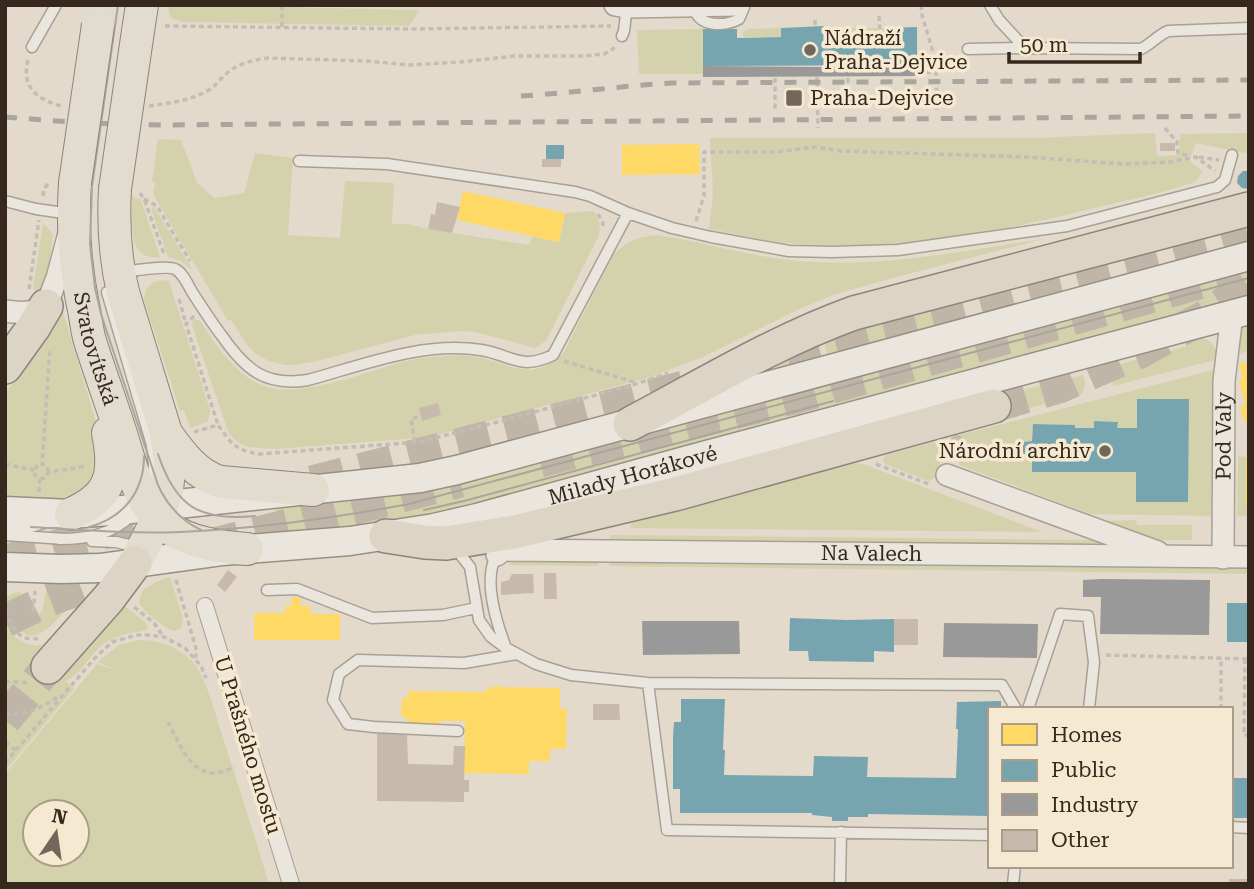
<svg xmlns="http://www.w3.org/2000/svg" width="1254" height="889" font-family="'Roboto Serif',serif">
<rect width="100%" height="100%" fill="#e3dacb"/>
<path fill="#d4d2ad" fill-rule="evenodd" d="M168,5H278L280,7L420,10L409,26L184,22L172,19L169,14Z
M781,28V37H743V32L748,29Z
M839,28H878L877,36H839Z
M703,29V74H639L637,30Z
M1155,133L1157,156L1179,155L1180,134L1249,133V154L1196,143L1189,160L1203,172L1195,182C1165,192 1134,199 1103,206C1005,231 899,252 798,244C768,242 738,234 709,229L713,194L710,138H1032Z
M158,139L181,140L197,182L214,198L244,193L255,153L293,158L288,235L340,238L345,181L394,183L392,224H408L428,229L529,245L533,236L559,242L565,213L594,211L600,224L599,235L546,341L535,348L475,332L460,331L415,335L317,361L296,365H285L269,361L255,353L247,345L231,320L228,321L153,194L155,183L152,182Z
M132,196L141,200L160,257C125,262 133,219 132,196Z
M152,207L155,208L193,271L181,261L168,257L151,209Z
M43,223L53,234L49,266L41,294L34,290L33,287Z
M657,235C704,242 751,257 799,261C880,268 963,251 1043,239L889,279L836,294L797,310L703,357L650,377L448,432L419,438L276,449L248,447L239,443L229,434L192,326L193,320L195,319L200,321C219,348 237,380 272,388C306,396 369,371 403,362C417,358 431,357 446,356C457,355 467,355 478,357C494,360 519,373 535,369C547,367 554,361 563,354L613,255C627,241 637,237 657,235Z
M1249,266V301L474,508L279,538L275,503Z
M161,280L169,281L210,410V414L207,422L190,428L184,410L180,411L144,300C144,289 150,282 161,280Z
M960,298L966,320L828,357L823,338Z
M60,302L100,435L106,465L76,500L5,498V393L12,384L9,381Z
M1249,323V351L1233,355L1238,327Z
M1202,337C1212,341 1217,349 1219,359L1113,386L1109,367L1187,346L1186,341Z
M802,349L805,364L751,378Z
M1213,370L1211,516L1090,514L959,465V449L963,446C965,440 963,439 959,435ZM1138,399H1188V502H1136V472H1032V455L1024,454L1021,448L1024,442L1032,441L1033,424L1075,425V428H1094V421L1117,422V428H1137Z
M1083,375C1087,381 1085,388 1082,394L996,417L993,389L1010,388L1018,391Z
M933,442L938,445L941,460L935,478L929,481L887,465L883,461L884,457L886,455Z
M1238,456L1246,457V507H1249V516H1238L1237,515Z
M854,463L863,464L1040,531L1038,532L632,528L630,527L632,523Z
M1136,520L1137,525H1192V540H1157L1105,521Z
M612,535L1097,540V547L609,545L610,537Z
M516,559H598V566L508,565Z
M609,559L1249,566V574L609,566Z
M170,577L183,618L181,628L174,631C164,628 142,612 139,601L143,590L158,581Z
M46,591L79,594C65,610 33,659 15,622C11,614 6,606 5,597L17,592H21L20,608C26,617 34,618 42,612Z
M123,604L146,623L148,627L146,630C129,634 112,635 98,649C87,659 80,675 66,681L74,689L5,771V624C12,638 29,649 44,644L34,655L62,678Z
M138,640C161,640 180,647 195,665C207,681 216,715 222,735C238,784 254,834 269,884H5V774L97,664L116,670L97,662L119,645ZM35,812H77V854H35Z"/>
<path fill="#ffd966" d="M699,144L700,174L622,175V145Z
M463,191L565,213L559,242L457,220Z
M1249,362V421L1244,422L1240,406L1245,405L1239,380L1243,379L1239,364Z
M1246,457H1249V507H1246Z
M292,597L301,598V606H310V612L314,614H340V640H254V613H285V606H291Z
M498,684L500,687H508L560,688V708L567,709L566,749H550V761H529V774L464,773L465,721H439V725H408L407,717H401L402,698H408V691L486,692L487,687H496Z"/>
<path fill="#76a5af" d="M824,26V28H839V36H883V28L917,27V65L703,66V29H737V38L781,37V28Z
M546,145H564V159H546Z
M1243,171H1249V189L1242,188L1237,183L1238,176Z
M1137,399H1189L1188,502H1136V472H1032V455L1024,454L1021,448L1024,442L1032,441L1033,424L1075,425V428H1094V421L1118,422L1117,428H1137Z
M1227,603H1249V642H1227Z
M790,618L846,620L894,619V652L874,651V662L809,661L808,651H789Z
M681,699H725L723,750H725L724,775L813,776L814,756L868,757L867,777L956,778L958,729H956L957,702L1001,701V709H990V816L868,814V817H848V821H832V817L812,815V813H680V789H673V737L674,722H681Z
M1231,778H1249V818H1231Z"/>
<path fill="#999" d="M917,65L918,76L703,77V66H705L824,67Z
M1101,579L1210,580L1209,635L1100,634L1101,597H1083V580Z
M642,621H739L740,654L643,655Z
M944,623L1038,624L1037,658L943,657Z"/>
<path fill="#c7b9ac" d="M918,61L932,62L931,74H917Z
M1160,143H1175V151H1160Z
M542,159H561V167H542Z
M437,202L460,207L452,233L428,229L431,214L435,215Z
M438,403L441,415L422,421L419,408Z
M950 442a7 7 0 1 1 14 0a7 7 0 1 1-14 0Z
M228,570L237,577L225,592L217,585Z
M544,573H556L557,599H544Z
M512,574H533L534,593L501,595V582L509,580Z
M894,619H918V645H894Z
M593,704H619L620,720H593Z
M377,734H407L408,764L453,765L454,746H465L464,780H469V792H464V802L377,801Z
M1229,879H1249V884H1229Z"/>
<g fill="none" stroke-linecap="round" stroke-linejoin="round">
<path stroke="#c0b6a8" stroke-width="33" stroke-dasharray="33 17" stroke-linecap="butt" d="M740,373L1249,240
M994,406L1059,387L1140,352L1206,316L1249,285
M540,461L797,397L1231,274
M312,482L688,386
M207,546L460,481
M5,561L146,521L182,513
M5,621L44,602L139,566
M5,720L48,667"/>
<defs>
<path id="service" d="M990,5L999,20L1025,48L1141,49C1151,44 1157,36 1168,31L1249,28
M695,7C696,27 725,27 739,19L745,5
M622,36L624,31L627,5
M32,47L56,5
M968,49L1025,48
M5,201L36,209L71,214
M628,213L672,228L711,237L789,251L832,252L898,250L1067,226L1217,187L1225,180L1232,155
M121,272C132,271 167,265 175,269C184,273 189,288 194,295C203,309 212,323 222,336C245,369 265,387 308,380C363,365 423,341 481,350C512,355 520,371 553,355L628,213L590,196L575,192L387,164L299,161
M107,292L152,445L154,466L148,492
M5,525L31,527L47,522
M5,535L65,539
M59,539C88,539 112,535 133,514
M92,541L116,542L138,547
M454,549L459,553L470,567L479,620L491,637L506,648L536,664L571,675L648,683L1002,685L1016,709
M497,555C482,578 497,624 506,648
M267,590L297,589L372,618L443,615L476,608
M648,683L667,830L990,835
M1028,709L1060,614L1088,616L1094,662L1089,709
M458,731L374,727L348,724L333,700L339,674L358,660L464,663L517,654
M1231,827L1249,828
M840,884L841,832
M1013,884L1015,866"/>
<path id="pedestrian" d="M205,606L291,884"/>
<g id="minor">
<path d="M615,5L627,7L737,5"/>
<path d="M5,311C20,313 32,314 46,306L57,278L68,237"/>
<path d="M947,475L1158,552"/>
<path id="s1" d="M497,555L502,551L508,550L1249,557"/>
<path id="s2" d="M1223,558L1224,381L1232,314"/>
</g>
<g id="secondary">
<path d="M5,511L71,514L122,510L420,478L457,470L1249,256"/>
<path id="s3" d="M5,567L61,569L100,568L223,551L350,541L434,528L477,518L703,456L1249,310"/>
</g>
<g id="primary">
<path d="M138,31L142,5"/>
<path id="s4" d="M75,183C72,226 75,268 84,310C86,320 87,331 90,341C100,373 112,405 122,437C132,468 139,505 166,526C189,543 219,547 247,549"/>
<path d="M115,189C113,224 115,258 123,292L166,433L170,461L167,490L158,518L135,563"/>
<path d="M166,433C180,453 197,476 221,482L313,490"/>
<path d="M71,514C112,496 116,474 108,433"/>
</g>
<path id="trunk" d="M5,367L33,328L46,306
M630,424C704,385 776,341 854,313L1249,209
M386,536L425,542L446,543L514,532L675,494L994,406
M48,667L109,598L135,563"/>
</defs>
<use href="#service" stroke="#a8a095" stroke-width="13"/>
<use href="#pedestrian" stroke="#a8a095" stroke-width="18"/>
<use href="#minor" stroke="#a8a095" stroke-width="24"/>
<use href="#secondary" stroke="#988f84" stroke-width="31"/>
<use href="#primary" stroke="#8d857b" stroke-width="34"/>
<use href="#trunk" stroke="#8d857b" stroke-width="36"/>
<path stroke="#c4bdb4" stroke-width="3.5" stroke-dasharray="5 3.5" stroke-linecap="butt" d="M282,5V29
M921,5L922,15L936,62L937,111
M879,16L880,33H883
M815,20V26
M165,26L412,29L611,26
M28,60C21,87 37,100 62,106
M817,76L818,128
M775,78V112
M848,78L849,111
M149,106C169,103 189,101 207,91C216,86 220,79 227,73C239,63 253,60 268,58L366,61L409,65L460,62L515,56H583L604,54L613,49L615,46
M1165,128L1177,142L1178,153L1191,156
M1199,157L1219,160
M140,193L144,199L164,254
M43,196L44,189L50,181
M144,199L157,206L190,261
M598,214L603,223L602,230
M696,221L704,196V152H776L815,147L841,151L1027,157L1123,164L1169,162L1196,157L1215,171
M29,289L39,220
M179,299L186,324
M194,316L186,324L218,425
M564,361L637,383
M194,432L218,425C232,444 235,450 259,454L419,442L505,420L639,383L668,373
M415,442L411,419L421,416
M5,464L34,470
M876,464L931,485
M49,472L46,466L42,464L50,348
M40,479L45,478L49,472L87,466
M39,492L40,479L35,475L34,470L38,465L42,464
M176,580L197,652L195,658
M134,607L154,623L163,636
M5,611C14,628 18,643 41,638
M33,612L35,591
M1106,655L1249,659
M1245,659L1244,735H1249
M5,681L30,683
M1221,709V658
M5,715C27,715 43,707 61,695
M168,722C178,740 189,773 214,773C221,773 229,769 235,767
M5,742L17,751
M5,763L94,659L112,642L137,635H148L164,637L185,648L201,666L206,678"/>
<use href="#service" stroke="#ebe6dd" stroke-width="10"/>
<use href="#pedestrian" stroke="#ebe6dd" stroke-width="16"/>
<use href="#minor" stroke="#ebe6dd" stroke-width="21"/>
<use href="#secondary" stroke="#ebe6dd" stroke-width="28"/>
<use href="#primary" stroke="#e2dcce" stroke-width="32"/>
<use href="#trunk" stroke="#dcd4c5" stroke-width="33"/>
<path stroke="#aaa59d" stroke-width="2" d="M118,5L92,186L90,244L95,288L101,314L158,485C167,505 180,520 201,530
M158,454C176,508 200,521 255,516
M424,510L464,501L833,401
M31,527C81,530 131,534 181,532C257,529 334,518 409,504L1249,278
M89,527C123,518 144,492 144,456"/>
<path stroke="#aaa59d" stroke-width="5" stroke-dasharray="12 12" stroke-linecap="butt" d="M521,96C571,93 621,86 672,83L1249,80
M5,117L83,123L163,125L1249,116"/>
<defs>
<path id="primary-bridge" d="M75,183L98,25
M115,189L138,31"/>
</defs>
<use href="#primary-bridge" stroke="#8d857b" stroke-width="34" stroke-linecap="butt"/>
<use href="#primary-bridge" stroke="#e2dcce" stroke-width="32"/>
</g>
<g fill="#73665a" stroke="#f5e9d1" stroke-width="2.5">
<circle cx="810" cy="50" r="7"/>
<rect x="785" y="89" width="18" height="18" rx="3.5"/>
<circle cx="1105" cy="451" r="7"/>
</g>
<g text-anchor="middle" stroke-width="7" stroke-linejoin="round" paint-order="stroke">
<g font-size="21" fill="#36281d" stroke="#f5e9d1" text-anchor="start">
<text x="824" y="45">Nádraží<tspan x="824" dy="24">Praha-Dejvice</tspan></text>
<text x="810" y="105">Praha-Dejvice</text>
<text x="1091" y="458" text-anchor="end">Národní archiv</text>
</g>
<g font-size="21" fill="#36281d" stroke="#f5e9d1">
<text dy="7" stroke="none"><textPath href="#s4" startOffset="168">Svatovítská</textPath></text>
<text dy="7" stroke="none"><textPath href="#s2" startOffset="122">Pod Valy</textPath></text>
<text dy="7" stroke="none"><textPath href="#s3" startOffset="637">Milady Horákové</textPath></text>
<text dy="7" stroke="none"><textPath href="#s1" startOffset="376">Na Valech</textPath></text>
<text transform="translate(248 745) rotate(73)" y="7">U Prašného mostu</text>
</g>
</g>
<rect width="1254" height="889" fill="none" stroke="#36281d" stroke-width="14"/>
<rect x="988" y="707" width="245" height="161" fill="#f5e9d1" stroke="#a99c89" stroke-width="2"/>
<rect x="1002" y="724" width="35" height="21" fill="#ffd966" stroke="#a99c89" stroke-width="2"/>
<text x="1051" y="742" font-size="21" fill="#36281d">Homes</text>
<rect x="1002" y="760" width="35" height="21" fill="#76a5af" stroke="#a99c89" stroke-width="2"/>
<text x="1051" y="777" font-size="21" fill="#36281d">Public</text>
<rect x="1002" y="794" width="35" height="21" fill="#999999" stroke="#a99c89" stroke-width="2"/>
<text x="1051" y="812" font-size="21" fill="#36281d">Industry</text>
<rect x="1002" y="830" width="35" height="21" fill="#c7b9ac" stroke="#a99c89" stroke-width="2"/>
<text x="1051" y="847" font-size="21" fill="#36281d">Other</text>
<g transform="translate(56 833) rotate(13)"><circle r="33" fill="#f5e9d1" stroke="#a99c89" stroke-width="2"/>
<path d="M0-5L12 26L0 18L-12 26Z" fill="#73665a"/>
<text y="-10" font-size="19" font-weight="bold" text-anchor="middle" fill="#36281d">N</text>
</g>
<path d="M1009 52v10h131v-10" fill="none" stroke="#36281d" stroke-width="3.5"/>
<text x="1020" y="52" font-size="21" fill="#36281d" stroke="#f5e9d1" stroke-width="5" paint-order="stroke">50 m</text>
</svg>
